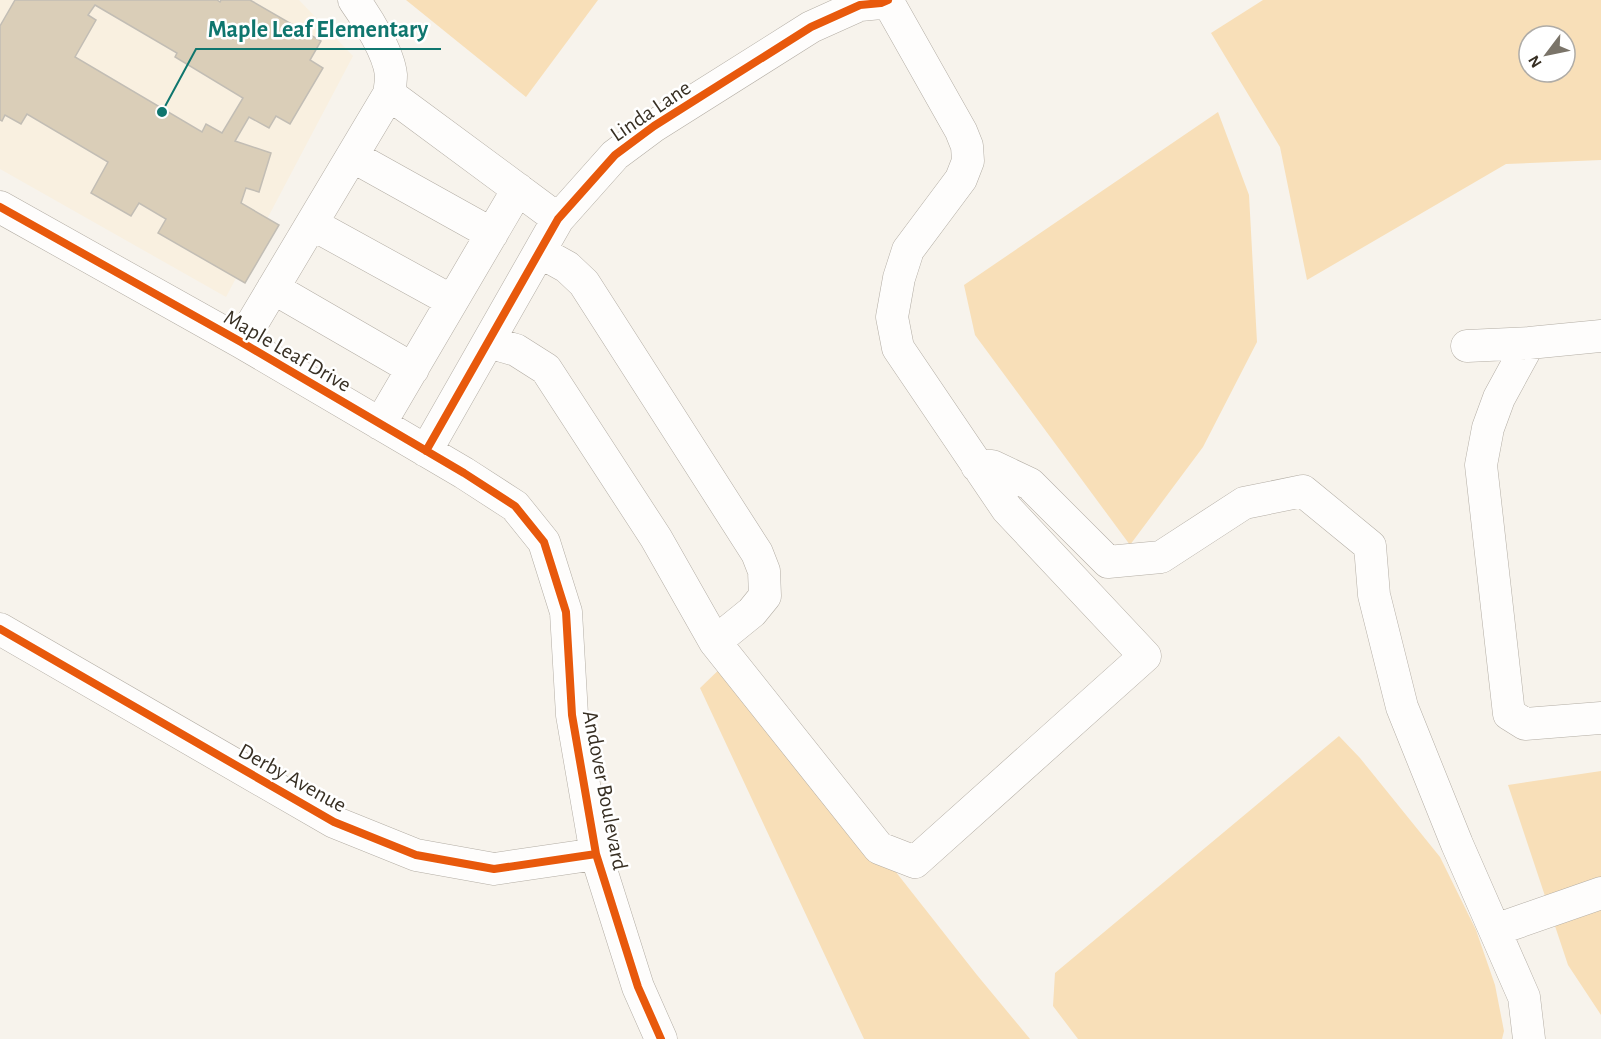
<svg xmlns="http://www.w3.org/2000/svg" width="1601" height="1039" font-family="'Alegreya Sans',sans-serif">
<rect width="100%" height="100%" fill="#f7f3ec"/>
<path fill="#f9f0e0" d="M0,0H299L353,56L226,297L0,169Z"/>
<path fill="#f8dfb8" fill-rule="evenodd" d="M406,0H598L526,97Z
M1263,0H1601V160L1506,164L1307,280L1280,147L1211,33ZM1529,36H1565V72H1529Z
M1218,112L1249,195L1257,342L1203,447L1130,545L975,335L964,285Z
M729,660L977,975L1030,1039H864L700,688Z
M1339,736L1360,758L1440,857L1476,930L1495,985L1504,1031L1502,1039H1078L1053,1006L1055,973Z
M1601,771V1015L1568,965L1508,785Z"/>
<path fill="#daceb8" stroke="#c2bdb4" stroke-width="1.5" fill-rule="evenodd" d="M15,0H217L220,2L221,0H250L321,41L310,60L323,68L290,124L276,116L269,128L249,117L235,141L271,153L259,192L246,188L241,203L279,225L245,283L158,233L166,219L139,203L131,216L91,193L108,162L27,114L21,124L5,115L2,121L0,120V26ZM95,5L177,53L175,57L243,98L222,133L206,124L202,132L75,57L96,20L88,15Z"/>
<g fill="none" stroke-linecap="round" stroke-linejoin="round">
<defs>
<path id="minor" d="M389,94L558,219
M352,156L492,234
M0,207L241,342L464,473L515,506L544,542L566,612L572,715L596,854L638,987L661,1039
M312,224L452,301
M273,288L413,369
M241,342L389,94C390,88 391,81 391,75C389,53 367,18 354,0
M488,342L516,350L546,369L656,538L715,642L752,612L765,596L764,571L757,553L584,283L567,267L540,252
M1529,343L1499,398L1488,428L1481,465L1509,714L1525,724L1601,718
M1467,346L1529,343L1601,336
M380,424L518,189
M426,451L558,219L615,155L654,126L811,27L860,5L881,3L888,0
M977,466H992L1030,484L1108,562L1161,557L1244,503L1303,491L1370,546L1374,595L1402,707L1457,844L1524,997L1529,1039
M0,629L334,822L416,855L494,869L596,854
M715,642L879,848L915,862L1145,656L1007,509L898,348L892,317L899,278L908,250L961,179L968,161L967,146L961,131L887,0
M1495,930L1601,893"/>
</defs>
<use href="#minor" stroke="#b3ada4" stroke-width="33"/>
<use href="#minor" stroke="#fefdfc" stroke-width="32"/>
<defs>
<path id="cycleway" d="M0,207L241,342L464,473L515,506L544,542L566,612L572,715L596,854L638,987L661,1039
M426,451L558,219L615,155L654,126L811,27L860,5L881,3L888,0
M0,629L334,822L416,855L494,869L596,854"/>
</defs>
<use href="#cycleway" stroke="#fff" stroke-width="11"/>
<use href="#cycleway" stroke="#e8590c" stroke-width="8"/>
</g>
<g text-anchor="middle" stroke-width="5" stroke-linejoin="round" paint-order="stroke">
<g font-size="22" fill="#372f23" stroke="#fff">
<text transform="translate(650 110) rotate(-34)" y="8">Linda Lane</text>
<text transform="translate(288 350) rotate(30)" y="8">Maple Leaf Drive</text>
<text transform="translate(293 777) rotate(29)" y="8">Derby Avenue</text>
<text transform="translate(606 790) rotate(79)" y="8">Andover Boulevard</text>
</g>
</g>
<path fill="none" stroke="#0f766e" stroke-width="2" d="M162 112L196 49H441"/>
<circle fill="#0f766e" stroke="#fff" stroke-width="2" cx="162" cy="112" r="6"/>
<g font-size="24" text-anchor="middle" font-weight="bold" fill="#0f766e" stroke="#fff" stroke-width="5" stroke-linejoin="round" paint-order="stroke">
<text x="318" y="37">Maple Leaf Elementary</text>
</g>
<g transform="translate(1547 54) rotate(238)"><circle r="28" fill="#ffffff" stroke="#afaca7" stroke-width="1.5"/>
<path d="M0-4.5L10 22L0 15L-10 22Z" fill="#7a7469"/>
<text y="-9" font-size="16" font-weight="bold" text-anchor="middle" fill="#372f23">N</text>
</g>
</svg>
